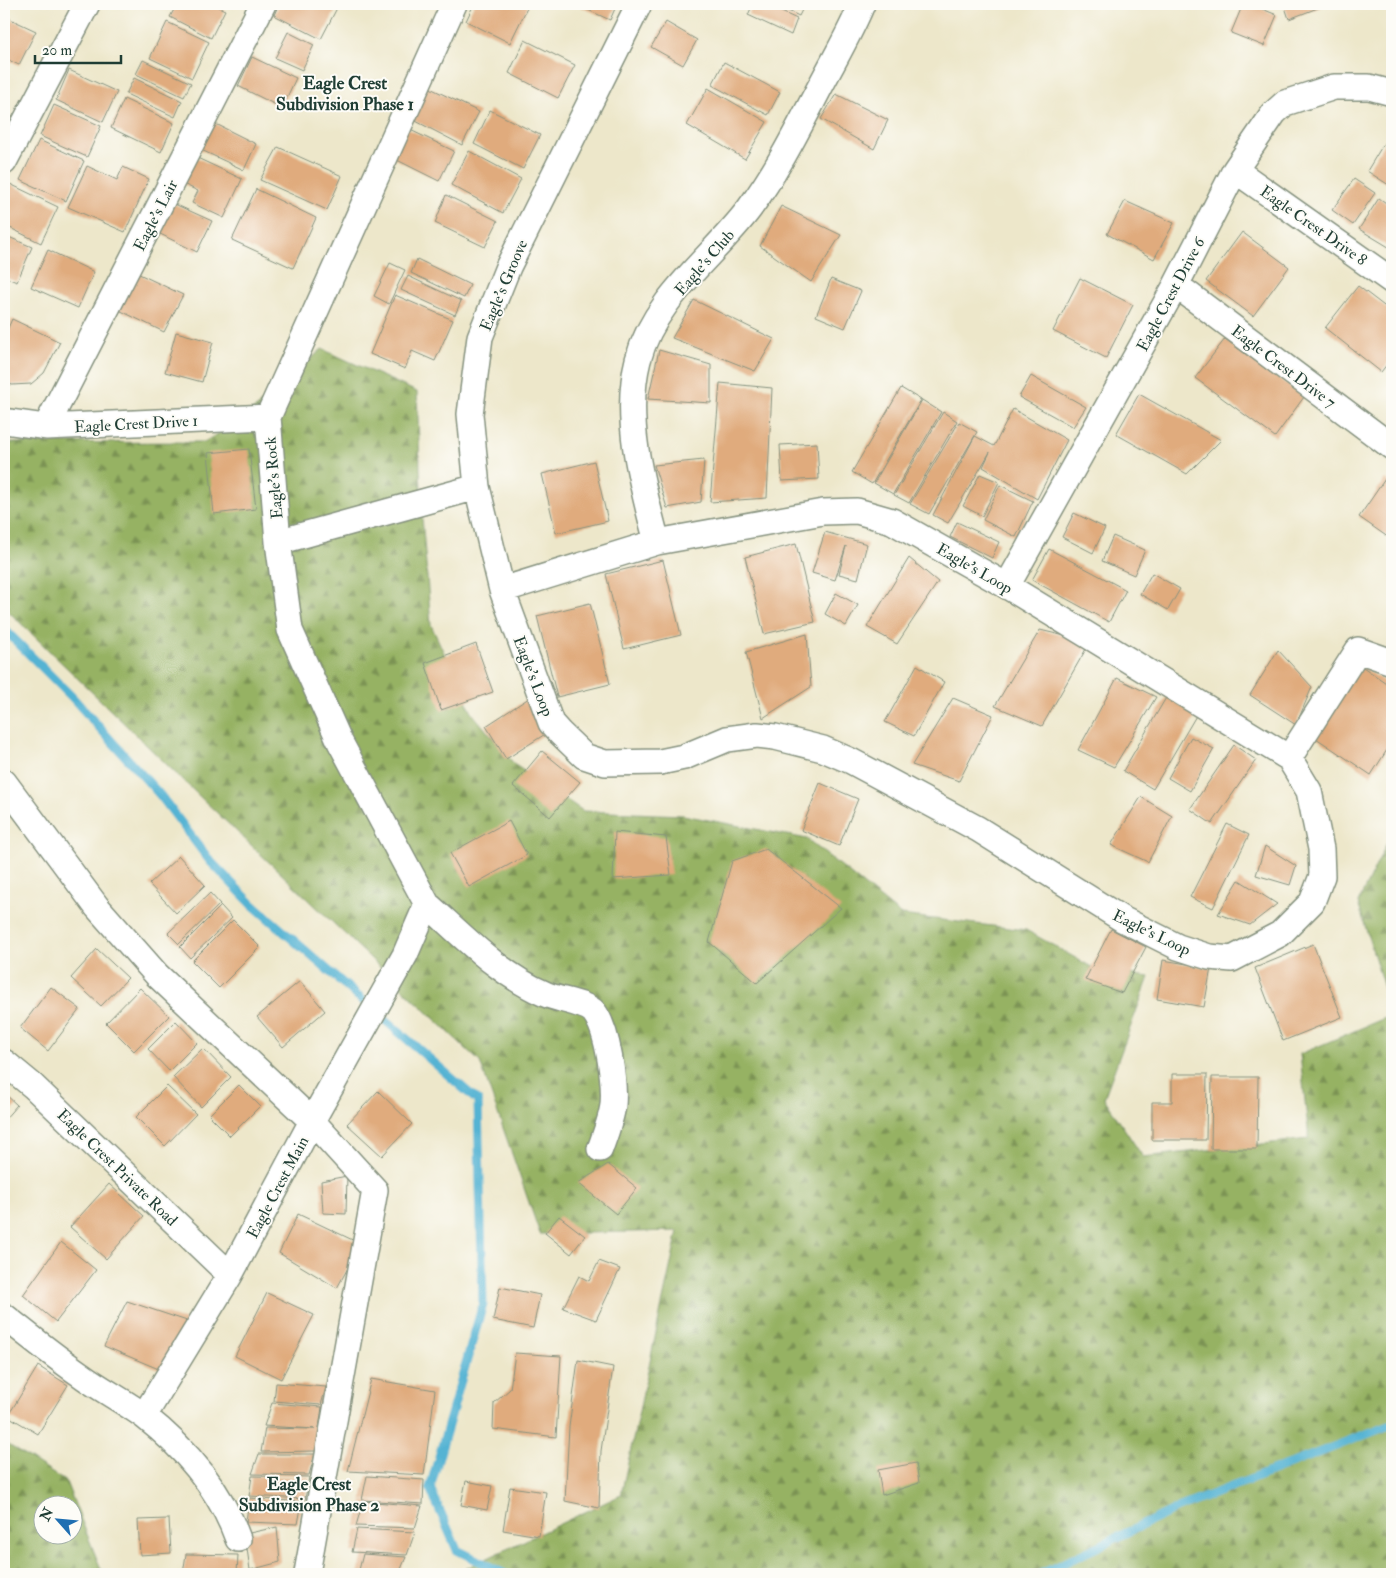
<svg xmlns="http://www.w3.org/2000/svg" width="1396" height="1578" font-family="'IM FELL Double Pica',serif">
<defs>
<pattern id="forest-firs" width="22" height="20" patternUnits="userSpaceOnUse" patternTransform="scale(1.25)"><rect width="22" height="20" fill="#96b264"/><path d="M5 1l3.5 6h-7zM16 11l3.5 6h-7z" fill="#7a9253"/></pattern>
</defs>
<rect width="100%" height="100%" fill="#fdfcf7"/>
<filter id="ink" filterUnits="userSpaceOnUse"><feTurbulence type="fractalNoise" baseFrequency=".02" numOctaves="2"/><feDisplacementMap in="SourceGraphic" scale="10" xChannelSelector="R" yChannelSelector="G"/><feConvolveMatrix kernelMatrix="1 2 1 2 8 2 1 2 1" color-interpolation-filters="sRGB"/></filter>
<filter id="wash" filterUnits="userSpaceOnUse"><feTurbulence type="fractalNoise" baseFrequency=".0096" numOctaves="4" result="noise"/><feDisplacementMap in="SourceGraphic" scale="20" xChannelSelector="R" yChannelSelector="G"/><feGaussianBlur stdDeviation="1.12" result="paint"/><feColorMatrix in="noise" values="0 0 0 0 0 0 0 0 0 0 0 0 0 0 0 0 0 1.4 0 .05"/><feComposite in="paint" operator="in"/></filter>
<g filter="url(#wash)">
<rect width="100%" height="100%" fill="#ede7ca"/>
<path fill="url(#forest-firs)" stroke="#5a784c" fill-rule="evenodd" d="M322,349L417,392L422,517L431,625L472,713L515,765L583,811L683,815L807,839L901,915L1026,930L1095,969L1149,977L1104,1098L1143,1157L1309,1139L1300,1054L1392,1015V1574H454L621,1495L678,1231L540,1234L480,1062L196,793L4,607V443L204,442L242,420Z
M1392,832V1014L1358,903Z
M4,1442L66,1482L103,1574H4ZM42,1506H72V1536H42Z"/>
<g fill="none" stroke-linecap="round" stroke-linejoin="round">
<path stroke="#55b3d3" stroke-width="9" d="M4,629L72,697L160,795L210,861L252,904L478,1101L483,1304L430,1488L457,1550L505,1574
M1041,1574L1178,1508L1392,1424"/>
</g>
<g id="blocks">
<path fill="#e0ab7d" d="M177,4H212L225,10L211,38L170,17Z
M279,4H333L338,6L321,39L274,15Z
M474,4H523L528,6L510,43L466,21Z
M575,4H617L610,20Z
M753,4H764L797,19L791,35L748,15Z
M773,4H805L799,16Z
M1243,4H1250L1277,15L1264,46L1231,33Z
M1284,4H1328L1289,19Z
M4,16L36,31L19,65L4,58Z
M167,22L209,42L192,78L150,58Z
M666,22L697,40L683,65L651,47Z
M288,32L314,45L302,70L275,58Z
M525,40L575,65L558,98L509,73Z
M252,57L296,78L282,108L238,86Z
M143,60L191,83L184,97L136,74Z
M724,62L780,92L768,115L712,85Z
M69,70L117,92L103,122L56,100Z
M134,78L182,101L175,117L126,94Z
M422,84L479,112L462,145L406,116Z
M708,88L767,122L745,159L687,125Z
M836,94L888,120L874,149L821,119Z
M124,99L174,123L161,152L111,128Z
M54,105L101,126L87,157L40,136Z
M490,110L540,135L523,169L474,144Z
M210,121L256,144L244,170L197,148Z
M402,126L454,151L439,181L387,155Z
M39,140L84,161L66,201L20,180Z
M1384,143L1392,148V187L1367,171Z
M278,147L342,176L327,210L260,180Z
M469,151L521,179L503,213L451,185Z
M191,155L242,179L224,218L192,203L198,191L179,182Z
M87,166L117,180L123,167L149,179L125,232L68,207Z
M1354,179L1375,193L1353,225L1332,210Z
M10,184L58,207L41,243L4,225V196Z
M256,189L316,218L293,268L232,240Z
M446,195L498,221L485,247L435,223Z
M1379,198L1392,207V249L1359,229Z
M168,201L212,221L197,252L154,231Z
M1125,201L1174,223L1154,259L1107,234Z
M781,206L841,235L811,282L760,246Z
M1242,232L1289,267L1253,316L1206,281Z
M4,235L32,247L17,282L4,277Z
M48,250L94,272L78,308L31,287Z
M417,259L470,285L464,298L411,273Z
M390,263L405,270L389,304L374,296Z
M135,272L183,295L164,332L117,309Z
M408,276L461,301L455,315L401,290Z
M1080,278L1133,305L1106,358L1053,331Z
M831,279L861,291L845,328L816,316Z
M1358,286L1392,312V358L1381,372L1325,328Z
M395,295L453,320L435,361L412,351L405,369L370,354Z
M694,300L774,339L755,371L672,338Z
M12,319L60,342L44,373L31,384L12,385L4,380V337Z
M176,332L213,342L202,382L165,372Z
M1225,339L1304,397L1275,437L1195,378Z
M659,350L711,365V403L648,399Z
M1031,376L1086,407L1073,427L1019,397Z
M720,383L772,388L767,498L710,502Z
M901,388L921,400L872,484L852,472Z
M1139,394L1221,440L1187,474L1116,434Z
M922,400L941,412L893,494L874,483Z
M1013,409L1067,440L1037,499L983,467L990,452L948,523L933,515L975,436L994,446Z
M943,412L957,421L909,503L894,495Z
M959,422L977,432L929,514L910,504Z
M817,443L819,479L782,481L780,445Z
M249,449L256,509L214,514L208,453Z
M704,460L701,502L667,508L654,465Z
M594,461L608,521L556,533L542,474Z
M980,474L999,482L982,516L963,506Z
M1385,479L1392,484V540L1359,517Z
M1000,485L1033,501L1016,537L983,520Z
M1074,513L1105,528L1093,553L1062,537Z
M957,522L999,542L992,558L950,537Z
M825,532L867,544L858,579L839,574L846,546L835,580L812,573Z
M1113,536L1145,550L1134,575L1102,561Z
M796,544L815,622L764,634L745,557Z
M1049,549L1126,590L1109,622L1032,580Z
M909,558L938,582L897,644L867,627Z
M663,560L681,635L624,649L606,574Z
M1152,573L1180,589L1168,610L1140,594Z
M836,593L858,605L846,626L825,614Z
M590,603L610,684L557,697L537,616Z
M1040,630L1090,642L1042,726L995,706Z
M807,634L811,687L763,718L746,652Z
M476,644L493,692L441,710L425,663Z
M1278,650L1312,687L1296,725L1250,695Z
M917,665L944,682L914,736L885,722Z
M1360,665L1392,687V753L1387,750L1371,775L1313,736Z
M1117,678L1156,697L1114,767L1078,750Z
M1167,696L1197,714L1153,789L1123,771Z
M529,698L550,731L506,759L486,726Z
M953,698L993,715L959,781L912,765Z
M1191,737L1214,749L1190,791L1168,778Z
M1234,745L1256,760L1212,824L1190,809Z
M542,751L580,782L550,817L513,786Z
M820,783L858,799L839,846L801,830Z
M1141,797L1172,816L1148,862L1111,845Z
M509,821L527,855L469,887L450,853Z
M1227,824L1249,835L1213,908L1190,897Z
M615,832L666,837L671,875L613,879Z
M1265,846L1296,866L1290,885L1256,875Z
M766,849L841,908L757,983L709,942L732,861Z
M179,856L205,885L176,913L149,884Z
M1239,880L1277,904L1250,925L1218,914Z
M210,893L220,904L179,944L168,933Z
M221,906L232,918L190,958L180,947Z
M233,920L260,947L219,988L192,961Z
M1111,929L1146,947L1122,993L1085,980Z
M1313,944L1342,1017L1283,1041L1255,968Z
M97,949L128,978L101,1006L71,978Z
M1163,960L1211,968L1204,1007L1157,999Z
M300,981L325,1011L283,1047L257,1017Z
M51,987L80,1009L48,1051L20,1028Z
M140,988L169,1016L134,1051L106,1023Z
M176,1021L197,1043L169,1071L148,1049Z
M203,1048L231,1077L201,1107L173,1077Z
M1172,1074H1207L1206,1140H1152V1102H1172Z
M1212,1077H1258L1257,1149H1211Z
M239,1085L260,1106L230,1136L209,1115Z
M167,1086L196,1114L165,1146L136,1117Z
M378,1091L412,1124L382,1156L347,1124Z
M4,1093L17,1105L4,1120Z
M608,1164L637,1188L616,1214L578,1183Z
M347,1176L346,1214L323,1213L321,1181Z
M109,1184L144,1216L106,1259L70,1227Z
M298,1214L361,1244L337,1288L279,1253Z
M559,1216L585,1236L571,1254L545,1233Z
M61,1242L96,1270L56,1322L23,1295Z
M599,1261L620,1269L596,1320L563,1308L579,1276L589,1281Z
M500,1287L540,1295L533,1328L493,1320Z
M267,1293L314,1315L281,1379L235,1356Z
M127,1301L187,1321L161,1370L104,1346Z
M515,1353L561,1356L556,1437L493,1429L494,1403L510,1389Z
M578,1360L613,1367L601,1451L599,1508L565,1501L569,1427Z
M38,1366L68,1385L38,1434L8,1416Z
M371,1379L435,1390L424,1475L348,1471Z
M276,1383L326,1387L321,1405L274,1401Z
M272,1403L322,1407L316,1451L261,1452L265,1428L315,1429L264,1426Z
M259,1454H315L309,1475L252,1474Z
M916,1463L919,1483L882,1495L878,1470Z
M252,1476L309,1477L305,1499L249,1496Z
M367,1476L424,1480L423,1504L362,1500Z
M466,1481L492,1486L487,1510L461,1505Z
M510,1487L546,1492L539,1536L503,1530Z
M249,1498L302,1502L298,1524L246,1522Z
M363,1501L422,1506L415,1528L356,1526Z
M169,1519L171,1553L140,1555L138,1520Z
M277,1527L280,1562L250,1570L245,1534Z
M357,1529L415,1532L407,1555L352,1552Z
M186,1554L238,1555L237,1574H183Z
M363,1554L406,1557L399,1574H358Z"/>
</g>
</g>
<g filter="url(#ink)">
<use href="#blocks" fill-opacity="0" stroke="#86927f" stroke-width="1"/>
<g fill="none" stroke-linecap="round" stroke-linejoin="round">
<defs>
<path id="street" d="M4,162L87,4
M1235,170L1392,281
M1176,285L1392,447
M4,421L46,427L268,417
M46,427L263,4
M278,542L477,487
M657,542C642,485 623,418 638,360C654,298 713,257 749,209C778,170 799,127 821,85C835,58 851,31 862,4
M1007,586L1176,285L1235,170L1274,113L1285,103L1334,87H1369L1392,93
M502,590L657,542L823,512L857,511L892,521L1007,586L1289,758L1309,791L1321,849L1322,876L1312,902L1280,934L1232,959L1209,957L1178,947L1122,919L978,829L851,761L823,749L775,737L757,735L727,739L684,757L660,762L605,763L584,756L560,733L551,723L502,590L477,487L470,414L480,337L508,267L639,4
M1289,758L1358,650L1392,662
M4,782L97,907L157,975L312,1121L375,1190L307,1573
M427,904C463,936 500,975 545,994C558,1000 586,1003 594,1012C608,1030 615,1082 613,1105C611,1120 605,1135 600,1149
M4,1062L33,1086L230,1275
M4,1316C29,1336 54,1356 80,1374C100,1389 124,1401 144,1416C186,1449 220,1489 238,1539
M144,1416L230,1275L312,1121L405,955L427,904L340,742L290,630L278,542L268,417L454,4"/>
</defs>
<use href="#street" stroke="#86927f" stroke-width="28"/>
<use href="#street" stroke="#fff" stroke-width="25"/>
</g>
</g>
<g text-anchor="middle" stroke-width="4" stroke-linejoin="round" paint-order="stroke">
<g font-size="16" fill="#1f3d34" stroke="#fdfcf7">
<text transform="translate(155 215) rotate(-63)" y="6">Eagle's Lair</text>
<text transform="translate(1314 225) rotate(35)" y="6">Eagle Crest Drive 8</text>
<text transform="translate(704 262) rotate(-49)" y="6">Eagle's Club</text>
<text transform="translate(503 285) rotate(-67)" y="6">Eagle's Groove</text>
<text transform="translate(1170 294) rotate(-62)" y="6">Eagle Crest Drive 6</text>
<text transform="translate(1284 366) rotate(37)" y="6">Eagle Crest Drive 7</text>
<text transform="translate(136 423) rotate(-3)" y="6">Eagle Crest Drive 1</text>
<text transform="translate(273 478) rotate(-95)" y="6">Eagle's Rock</text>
<text transform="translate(975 568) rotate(30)" y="6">Eagle's Loop</text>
<text transform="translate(534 676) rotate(69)" y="6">Eagle's Loop</text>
<text transform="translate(1152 932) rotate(26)" y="6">Eagle's Loop</text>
<text transform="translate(118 1167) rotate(44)" y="6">Eagle Crest Private Road</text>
<text transform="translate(277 1187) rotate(-62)" y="6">Eagle Crest Main</text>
</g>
<g font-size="18" font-weight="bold" fill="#1f3d34" stroke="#fdfcf7">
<text x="345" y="89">Eagle Crest<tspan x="345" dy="21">Subdivision Phase 1</tspan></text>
<text x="309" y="1490">Eagle Crest<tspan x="309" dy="21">Subdivision Phase 2</tspan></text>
</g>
</g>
<rect width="1396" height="1578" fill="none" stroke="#fdfcf7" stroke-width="20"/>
<g transform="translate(58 1520) rotate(297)"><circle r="24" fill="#fdfcf7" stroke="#a4b0a9"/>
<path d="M0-4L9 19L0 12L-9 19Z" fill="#1f6fb2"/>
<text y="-8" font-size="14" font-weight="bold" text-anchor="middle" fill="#1f3d34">N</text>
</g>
<path d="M35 55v8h86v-8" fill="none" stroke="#1f3d34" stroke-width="2.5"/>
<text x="42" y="55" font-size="15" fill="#1f3d34" stroke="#fdfcf7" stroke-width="4" paint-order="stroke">20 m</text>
</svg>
